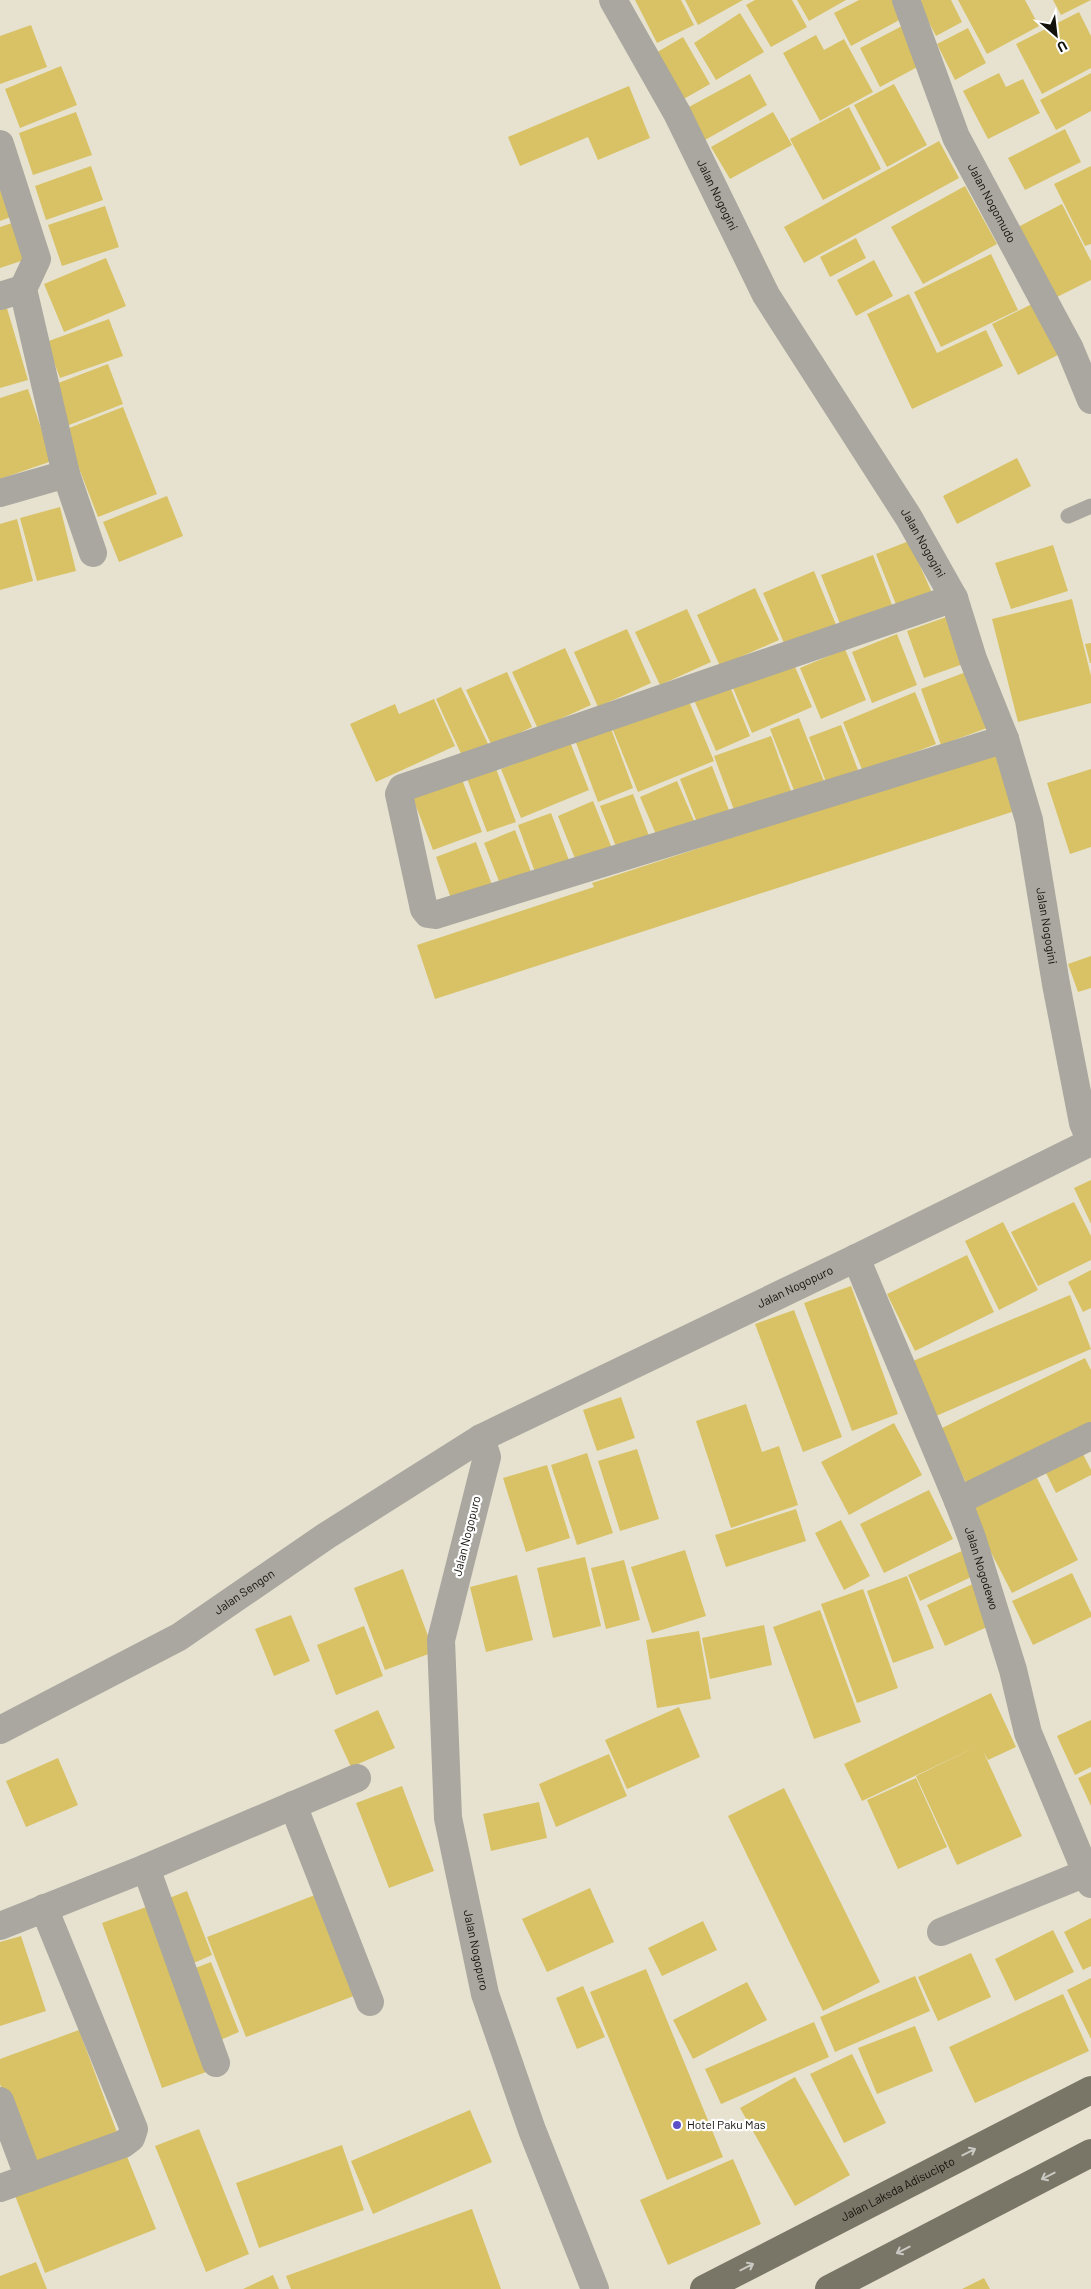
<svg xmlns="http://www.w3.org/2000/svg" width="1091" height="2289" font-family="Barlow,sans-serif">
<rect width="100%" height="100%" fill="#e7e2cf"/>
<path fill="#d8c265" d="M635,0H681L694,25L657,43Z
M685,0H743L698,25Z
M755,0H792L807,27L771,47L746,5Z
M797,0H846L809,21Z
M859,0H896L905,17L851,46L834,13Z
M922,0H951L962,22L936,36L918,2Z
M958,0H1025L1039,26L987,54Z
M1053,0H1091L1061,15Z
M1079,12L1091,36V68L1042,94L1016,44Z
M740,13L764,52L716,80L694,43Z
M31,25L47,67L0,84V36Z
M904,25L925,63L880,87L860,48Z
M968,28L986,63L955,80L937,44Z
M816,35L824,50L844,39L873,92L820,121L783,53Z
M683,37L710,84L682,100L654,54Z
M61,66L77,105L20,128L5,89Z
M999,73L1006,87L1023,79L1040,113L988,139L963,91Z
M1091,73V111L1056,130L1040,100Z
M750,74L767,105L705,140L687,108Z
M894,84L927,145L887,167L854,105Z
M629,86L650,138L598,160L588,137L520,166L508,137Z
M849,107L881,169L823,200L790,139Z
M76,112L92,155L33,175L19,133Z
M773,112L792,145L730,179L711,147Z
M1065,129L1081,162L1025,190L1008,158Z
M939,141L959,178L804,263L784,227Z
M91,166L103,200L46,220L35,186Z
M1091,166V244L1085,246L1054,184Z
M0,178L16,215L0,221Z
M965,186L997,244L923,284L891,227Z
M1062,204L1091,261V280L1055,298L1018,227Z
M105,206L119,247L62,266L48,225Z
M15,222L27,259L0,268V227Z
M856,238L866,258L830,277L820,257Z
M991,254L1018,310L941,347L914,292Z
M106,258L126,306L64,332L44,284Z
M874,260L893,296L856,316L837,280Z
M909,294L937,353L986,330L1003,366L912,409L867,314Z
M4,298L28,380L0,388V299Z
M1032,304L1058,355L1018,375L992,324Z
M109,319L123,356L60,378L46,342Z
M108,364L123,404L64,427L48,387Z
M28,389L52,461L0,479V398Z
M123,407L157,494L98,517L64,430Z
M1017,458L1031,486L957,524L943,496Z
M167,496L183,536L119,562L103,522Z
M60,507L76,571L37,581L20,518Z
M17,519L33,581L0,590V524Z
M909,541L932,593L897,607L876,554Z
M1053,545L1068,591L1011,609L995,563Z
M873,555L894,610L842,629L821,575Z
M814,571L837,627L786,648L763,593Z
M755,588L779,640L720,666L697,615Z
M1072,599L1091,676V703L1018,722L992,619Z
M687,609L711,662L660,685L635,632Z
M949,616L966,663L924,678L907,631Z
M627,629L651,683L598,707L574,652Z
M897,634L917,685L872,703L852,652Z
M1091,643V663H1090L1085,644Z
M565,648L591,705L538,729L512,672Z
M845,649L866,700L821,719L800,668Z
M793,662L812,707L752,733L733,688Z
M507,672L532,727L492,746L466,690Z
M966,672L987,728L941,745L921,689Z
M729,684L750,736L716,751L694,700Z
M461,687L489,746L463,758L436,699Z
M915,692L936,744L863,772L843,722Z
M434,699L455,746L376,782L350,724L395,704L399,714Z
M688,699L714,761L638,792L613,730Z
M799,718L824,781L795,793L770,729Z
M841,725L858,770L826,782L809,737Z
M610,726L633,788L598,802L575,740Z
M771,736L791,791L734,810L714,756Z
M570,742L589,790L521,818L501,769Z
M1001,750L1021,809L435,999L417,945L594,887L592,883Z
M495,766L516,822L487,832L466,776Z
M712,766L730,813L698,825L680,779Z
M1091,769V847L1070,854L1047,783Z
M461,777L482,832L433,850L412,796Z
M677,781L695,823L658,839L640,797Z
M633,794L651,841L619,854L600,806Z
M593,801L613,851L578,866L558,816Z
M551,813L570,863L536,875L518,825Z
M515,830L533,877L502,889L484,843Z
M476,842L494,890L453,904L436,857Z
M1091,956V988L1078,992L1068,964Z
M1091,1180V1224L1074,1188Z
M1074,1202L1091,1236V1260L1038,1286L1011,1232Z
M1003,1222L1038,1290L999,1310L965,1241Z
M967,1255L994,1312L915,1351L887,1294Z
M1091,1270V1308L1083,1312L1068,1282Z
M851,1286L898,1414L852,1431L804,1303Z
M1070,1295L1091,1349L936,1416L913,1361Z
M794,1310L842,1437L803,1452L755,1324Z
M1085,1358L1091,1370V1427L968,1487L940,1429Z
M621,1397L635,1438L597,1451L583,1410Z
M746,1404L762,1452L779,1446L798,1505L731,1528L696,1421Z
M894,1423L922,1475L849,1515L821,1462Z
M637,1449L659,1519L620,1531L598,1461Z
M1082,1452L1091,1470V1475L1056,1493L1045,1471Z
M587,1453L613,1533L577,1545L551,1465Z
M547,1465L570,1538L526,1552L503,1478Z
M1034,1472L1078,1560L1012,1593L967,1506Z
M929,1490L953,1539L884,1573L860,1524Z
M796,1509L806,1541L726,1567L715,1535Z
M841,1520L870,1576L844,1590L815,1533Z
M971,1547L982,1572L920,1601L908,1575Z
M685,1550L706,1616L652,1633L631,1567Z
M585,1557L601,1626L553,1638L537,1568Z
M624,1560L640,1620L606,1629L591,1568Z
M403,1569L434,1652L385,1670L354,1588Z
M1072,1573L1091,1613V1617L1033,1645L1012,1601Z
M517,1575L533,1640L486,1652L470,1587Z
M907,1576L934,1648L893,1663L867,1591Z
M977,1582L996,1623L945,1646L927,1605Z
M863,1589L898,1688L857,1703L821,1604Z
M820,1610L861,1722L814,1739L773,1627Z
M291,1615L310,1661L274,1676L255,1629Z
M764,1625L772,1665L710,1679L702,1638Z
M364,1626L383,1676L336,1695L317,1645Z
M699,1631L711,1699L657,1708L646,1640Z
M991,1693L1016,1747L988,1760L983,1751L1022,1836L957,1865L916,1776L980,1745L862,1801L844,1764Z
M679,1707L700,1757L627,1789L605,1740Z
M378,1710L395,1748L351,1767L334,1730Z
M1091,1720V1767L1075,1775L1057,1736Z
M609,1754L627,1796L556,1827L539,1784Z
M58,1758L78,1805L26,1827L6,1781Z
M1091,1772V1806L1078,1778Z
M916,1778L947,1847L898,1869L867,1800Z
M402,1786L434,1871L389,1888L356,1803Z
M784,1788L880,1982L823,2011L728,1816Z
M539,1802L547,1838L491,1851L483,1814Z
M590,1888L614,1942L547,1972L522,1919Z
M187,1891L212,1955L189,1965L164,1900Z
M320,1893L359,1994L246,2037L207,1937Z
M149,1906L209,2071L162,2088L102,1923Z
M1091,1918V1966L1083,1970L1064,1932Z
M703,1921L717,1950L662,1976L648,1948Z
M1053,1930L1074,1972L1015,2001L995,1959Z
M21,1936L46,2011L0,2026V1942Z
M971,1953L991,1997L938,2021L918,1977Z
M211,1962L239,2032L218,2041L190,1970Z
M646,1969L723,2157L667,2180L590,1992Z
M915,1976L930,2011L835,2052L820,2017Z
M1091,1978V2039L1067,1990Z
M747,1982L767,2020L693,2059L673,2020Z
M583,1986L605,2037L577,2049L556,1998Z
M1063,1994L1089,2051L975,2103L949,2047Z
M814,2022L829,2057L721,2104L705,2069Z
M915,2026L933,2071L877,2094L858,2048Z
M79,2030L118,2135L30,2167L0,2084V2059Z
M852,2054L886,2123L844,2143L810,2074Z
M795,2077L850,2175L795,2206L740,2108Z
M470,2110L492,2162L373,2214L351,2161Z
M199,2129L249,2254L206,2272L155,2146Z
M342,2145L364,2210L259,2248L236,2183Z
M124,2149L156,2229L45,2273L14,2193Z
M733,2159L761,2224L668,2265L640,2200Z
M472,2209L501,2289H291L286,2276Z
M36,2262L47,2289H0V2276Z
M273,2275L279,2289H243Z
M984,2278L990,2289H962Z"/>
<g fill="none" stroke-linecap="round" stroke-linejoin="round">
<path stroke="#a9a79f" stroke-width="15" d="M1068,516L1091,506"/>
<g stroke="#a9a79f" stroke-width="28">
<path id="s1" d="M613,0L677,113L766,295L909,518L954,598L973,659L1005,739L1029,820L1056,984L1083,1123L1091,1142"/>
<path id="s2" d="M906,0L956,137L1070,349L1091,400"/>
<path d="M0,144L37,259L23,289L66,474L93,553"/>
<path d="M0,296L23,289"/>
<path d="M0,493L66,474"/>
<path d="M954,598L402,788L399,794L424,909L428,914L435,915L1005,739"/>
<path id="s3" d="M856,1258L958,1501L972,1538L1013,1670L1028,1733L1091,1884"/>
<path id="s4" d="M481,1438L487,1457L441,1640L448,1818L485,1994L532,2130L595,2289"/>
<path d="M958,1501L1091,1436"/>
<path d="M293,1805L370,2002"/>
<path d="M146,1868L216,2063"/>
<path d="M0,1926L146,1868L357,1778"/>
<path d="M941,1932L1091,1871"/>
<path d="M0,2101L29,2178"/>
<path d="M0,2188L123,2144L131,2138L134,2129L44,1908"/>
</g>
<path stroke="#a9a79f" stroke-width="28" id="s5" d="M0,1730L179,1637L326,1536L481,1438L856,1258L1091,1142"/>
<g stroke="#797667" stroke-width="28">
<path id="s6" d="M704,2289L1091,2090"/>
<path d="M829,2289L1091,2153"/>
</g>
</g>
<defs><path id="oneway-shaft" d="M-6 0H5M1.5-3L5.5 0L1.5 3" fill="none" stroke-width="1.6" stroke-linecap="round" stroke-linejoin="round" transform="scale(1.25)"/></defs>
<g stroke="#c9c8c2">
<use href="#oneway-shaft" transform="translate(969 2152) rotate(-27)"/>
<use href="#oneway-shaft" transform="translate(1048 2176) rotate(153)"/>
<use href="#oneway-shaft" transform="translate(903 2250) rotate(153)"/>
<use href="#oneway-shaft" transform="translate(747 2267) rotate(-27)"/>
</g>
<circle fill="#5c50c9" stroke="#fff" stroke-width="2" cx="677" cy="2125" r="5"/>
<g text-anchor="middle" stroke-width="4.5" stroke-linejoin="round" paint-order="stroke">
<g font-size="12" fill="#13110b" stroke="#fff">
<text dy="4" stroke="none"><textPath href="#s1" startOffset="221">Jalan Nogogini</textPath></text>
<text dy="4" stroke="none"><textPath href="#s2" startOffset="221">Jalan Nogomudo</textPath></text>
<text dy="4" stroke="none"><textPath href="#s1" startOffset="626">Jalan Nogogini</textPath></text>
<text dy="4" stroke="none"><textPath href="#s1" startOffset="1031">Jalan Nogogini</textPath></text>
<text dy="4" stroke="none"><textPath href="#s5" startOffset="912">Jalan Nogopuro</textPath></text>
<text transform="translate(467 1536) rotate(-76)" y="4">Jalan Nogopuro</text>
<text dy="4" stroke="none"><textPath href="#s3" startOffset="335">Jalan Nogodewo</textPath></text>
<text dy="4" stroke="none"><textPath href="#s5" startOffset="281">Jalan Sengon</textPath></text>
<text dy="4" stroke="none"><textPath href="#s4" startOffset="522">Jalan Nogopuro</textPath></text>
<text dy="4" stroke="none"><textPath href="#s6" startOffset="218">Jalan Laksda Adisucipto</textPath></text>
</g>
<g font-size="12" fill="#13110b" stroke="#fff" text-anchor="start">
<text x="687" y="2129">Hotel Paku Mas</text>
</g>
</g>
<g transform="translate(1056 35) rotate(152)" stroke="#ffffff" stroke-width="4" paint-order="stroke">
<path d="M0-4L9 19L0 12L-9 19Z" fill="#13110b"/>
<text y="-8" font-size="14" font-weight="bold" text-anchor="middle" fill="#13110b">U</text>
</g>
</svg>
